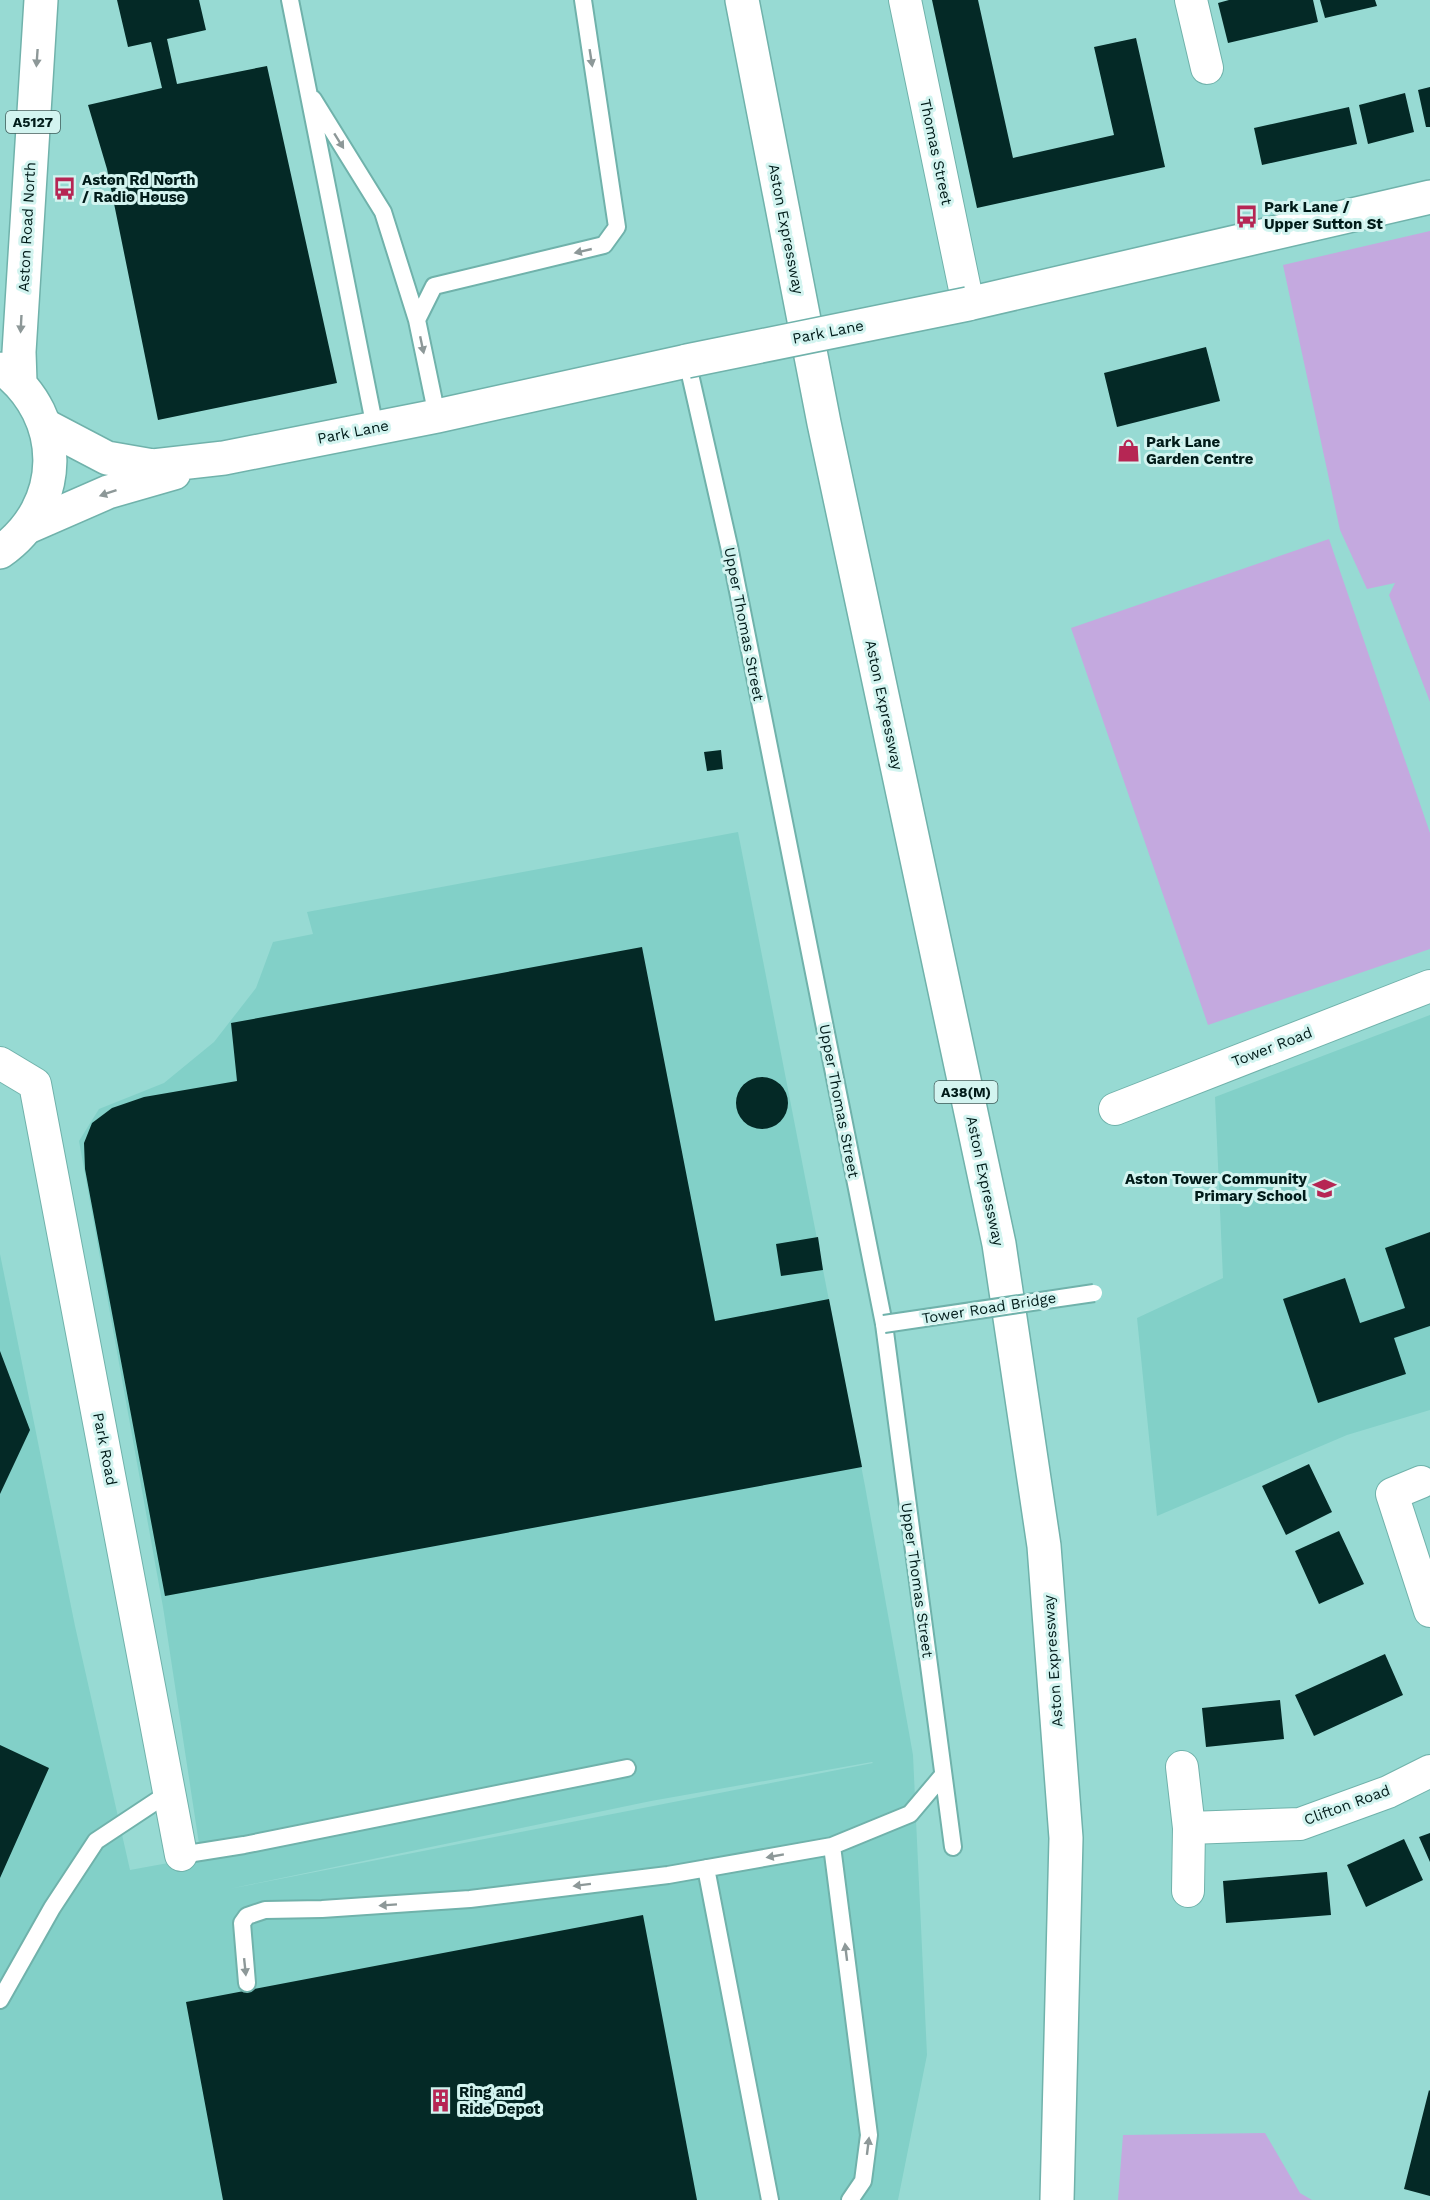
<svg xmlns="http://www.w3.org/2000/svg" width="1430" height="2200" font-family="'Work Sans',sans-serif">
<rect width="100%" height="100%" fill="#97dad3"/>
<path fill="#82d0c8" fill-rule="evenodd" d="M738,832L865,1486L913,1755L927,2055L898,2200H0V1254L75,1626L130,1870L201,1857L163,1607L79,1141L99,1109L164,1083L214,1042L256,988L273,942L313,934L307,912ZM872,1762L873,1763L229,1889L651,1801Z
M1430,1015V1410L1347,1435L1157,1516L1137,1318L1223,1278L1215,1097Z"/>
<path fill="#c4a9df" d="M1430,231V702L1389,595L1395,583L1367,589L1340,530L1283,265Z
M1329,539L1430,833V949L1208,1025L1071,628Z
M1265,2133L1300,2193L1312,2200H1118L1123,2135Z"/>
<path fill="#042926" d="M117,0H199L206,30L167,39L177,84L267,66L337,383L158,420L107,169L88,105L162,88L151,42L128,47Z
M932,0H978L1013,158L1114,135L1094,47L1136,38L1165,167L977,208Z
M1229,0H1313L1318,22L1228,43L1218,3Z
M1320,0H1375L1377,6L1325,18Z
M1430,87V127H1426L1418,90Z
M1405,93L1414,132L1368,144L1359,105Z
M1349,107L1357,144L1262,165L1254,128Z
M1206,347L1220,401L1117,427L1104,373Z
M721,750L723,769L707,771L704,752Z
M642,947L715,1321L829,1299L862,1467L165,1596L85,1169L84,1143L92,1123L112,1108L144,1097L237,1081L231,1023Z
M736 1103a26 26 0 1 1 52 0a26 26 0 1 1-52 0Z
M1430,1232V1326L1394,1338L1406,1374L1318,1403L1283,1299L1345,1278L1360,1323L1405,1308L1385,1248Z
M818,1237L823,1270L781,1276L776,1244Z
M0,1351L30,1430L0,1494Z
M1309,1464L1332,1512L1286,1535L1262,1486Z
M1339,1531L1364,1584L1319,1604L1295,1551Z
M1385,1654L1403,1695L1314,1736L1295,1695Z
M1280,1700L1284,1739L1206,1747L1202,1708Z
M0,1745L49,1768L0,1878Z
M1430,1833V1862L1419,1837Z
M1404,1839L1423,1880L1366,1907L1347,1865Z
M1327,1872L1331,1915L1226,1923L1223,1881Z
M643,1915L697,2200H223L186,2002Z
M1429,2090L1430,2091V2196L1404,2189Z"/>
<g fill="none" stroke-linecap="round" stroke-linejoin="round">
<defs>
<path id="lane" d="M290,0L375,428
M313,99L383,212L417,320
M687,361L729,546L884,1324L953,1847
M437,416L417,320L434,286L604,245L617,227L583,0
M832,1846L869,2135L863,2181L850,2200
M181,1855L244,1845L627,1768
M706,1868L770,2200
M247,1983L242,1923L247,1916L265,1910L322,1909L470,1899L668,1875L832,1846L910,1814L943,1775
M0,2000L52,1908L96,1841L170,1792"/>
<path id="street" d="M905,0L968,304
M1191,0L1207,68
M0,1063L35,1084L181,1855
M1115,1109L1430,986
M1421,1482L1392,1494L1430,1611
M1182,1767L1189,1828L1188,1891
M1189,1828L1300,1824L1388,1792L1430,1771"/>
<path id="secondary" d="M968,304L1430,197
M46,426L107,458L153,466L224,458L437,416L687,361
M28,527L108,492L174,473"/>
<path id="primary" d="M20,382L19,352L41,0
M0,552C66,506 66,417 3,369"/>
<path id="highway" d="M742,0L824,423L999,1244L1044,1546L1066,1838L1057,2200"/>
</defs>
<use href="#lane" stroke="#70b2ab" stroke-width="20"/>
<use href="#street" stroke="#70b2ab" stroke-width="34"/>
<use href="#secondary" stroke="#70b2ab" stroke-width="36"/>
<use href="#primary" stroke="#70b2ab" stroke-width="36"/>
<use href="#highway" stroke="#70b2ab" stroke-width="36"/>
<use href="#lane" stroke="#fff" stroke-width="16"/>
<use href="#street" stroke="#fff" stroke-width="32"/>
<use href="#secondary" stroke="#fff" stroke-width="33"/>
<use href="#primary" stroke="#fff" stroke-width="33"/>
<use href="#highway" stroke="#fff" stroke-width="33"/>
<defs>
<path id="lane-bridge" d="M884,1324L1094,1293"/>
<path id="secondary-bridge" d="M687,361L968,304"/>
</defs>
<use href="#lane-bridge" stroke="#70b2ab" stroke-width="20" stroke-linecap="butt"/>
<use href="#secondary-bridge" stroke="#70b2ab" stroke-width="36" stroke-linecap="butt"/>
<use href="#lane-bridge" stroke="#fff" stroke-width="16"/>
<use href="#secondary-bridge" stroke="#fff" stroke-width="33"/>
</g>
<defs><path id="oneway-solid" d="M-6-.8H1V-3.2L6.5 0L1 3.2V.8H-6Z" transform="scale(1.5)"/></defs>
<g fill="#8d9898">
<use href="#oneway-solid" transform="translate(37 58) rotate(94)"/>
<use href="#oneway-solid" transform="translate(591 58) rotate(81)"/>
<use href="#oneway-solid" transform="translate(339 141) rotate(58)"/>
<use href="#oneway-solid" transform="translate(583 251) rotate(167)"/>
<use href="#oneway-solid" transform="translate(21 324) rotate(93)"/>
<use href="#oneway-solid" transform="translate(422 345) rotate(78)"/>
<use href="#oneway-solid" transform="translate(108 493) rotate(161)"/>
<use href="#oneway-solid" transform="translate(775 1856) rotate(170)"/>
<use href="#oneway-solid" transform="translate(582 1885) rotate(173)"/>
<use href="#oneway-solid" transform="translate(388 1905) rotate(176)"/>
<use href="#oneway-solid" transform="translate(846 1952) rotate(-97)"/>
<use href="#oneway-solid" transform="translate(245 1967) rotate(84)"/>
<use href="#oneway-solid" transform="translate(868 2146) rotate(-83)"/>
</g>
<defs>
<symbol id="bus-bare" viewBox="-9 -9 18 18"><path d="M-5-6H5V4H4V6H2V4H-2V6H-4V4H-5ZM-3.5-4V0h7V-4ZM-3.5 1.2v1.5H-2V1.2ZM2 1.2v1.5H3.5V1.2Z" fill="#b62654" stroke="#d3f4f0" stroke-width="2.5" paint-order="stroke"/></symbol>
<symbol id="shop-bare" viewBox="-9 -9 18 18"><path d="M-5-2.5h2.3a2.7 3.5 0 0 1 5.4 0H5L5.5 6h-11ZM-1.5-2.5h3a1.5 2.3 0 0 0-3 0Z" fill="#b62654" stroke="#d3f4f0" stroke-width="2.5" paint-order="stroke"/></symbol>
<symbol id="school-bare" viewBox="-9 -9 18 18"><path d="M0-5L7-2L0 1L-7-2ZM-4 1L0 2.5L4 1V4Q0 6-4 4Z" fill="#b62654" stroke="#d3f4f0" stroke-width="2.5" paint-order="stroke"/></symbol>
<symbol id="building-bare" viewBox="-9 -9 18 18"><path d="M-4-6H4V6H1V3H-1V6H-4ZM-2.5-4.3h1.7v1.8h-1.7ZM.8-4.3h1.7v1.8H.8ZM-2.5-1h1.7V.8h-1.7ZM.8-1h1.7V.8H.8Z" fill="#b62654" stroke="#d3f4f0" stroke-width="2.5" paint-order="stroke"/></symbol>
</defs>
<g fill-rule="evenodd">
<use href="#bus-bare" x="48" y="172" width="33" height="33"/>
<use href="#bus-bare" x="1230" y="200" width="33" height="33"/>
<use href="#shop-bare" x="1112" y="434" width="33" height="33"/>
<use href="#school-bare" x="1308" y="1172" width="33" height="33"/>
<use href="#building-bare" x="424" y="2084" width="33" height="33"/>
</g>
<g text-anchor="middle" stroke-width="6" stroke-linejoin="round" paint-order="stroke">
<g fill="#d3f4f0" stroke="#405c5a" stroke-width="1.5">
<rect x="6" y="111" width="54" height="22" rx="4.5"/>
<rect x="934.5" y="1081" width="63" height="22" rx="4.5"/>
</g>
<g font-size="14" font-weight="bold" fill="#011b19">
<text x="33" y="127">A5127</text>
<text x="966" y="1097">A38(M)</text>
</g>
<g font-size="15" fill="#011b19" stroke="#d3f4f0">
<text transform="translate(936 152) rotate(78)" y="5">Thomas Street</text>
<text transform="translate(27 227) rotate(-87)" y="5">Aston Road North</text>
<text transform="translate(786 229) rotate(79)" y="5">Aston Expressway</text>
<text transform="translate(828 332) rotate(-11)" y="5">Park Lane</text>
<text transform="translate(353 432) rotate(-11)" y="5">Park Lane</text>
<text transform="translate(744 624) rotate(79)" y="5">Upper Thomas Street</text>
<text transform="translate(884 705) rotate(78)" y="5">Aston Expressway</text>
<text transform="translate(1272 1047) rotate(-21)" y="5">Tower Road</text>
<text transform="translate(839 1101) rotate(79)" y="5">Upper Thomas Street</text>
<text transform="translate(985 1181) rotate(78)" y="5">Aston Expressway</text>
<text transform="translate(989 1308) rotate(-9)" y="5">Tower Road Bridge</text>
<text transform="translate(105 1449) rotate(79)" y="5">Park Road</text>
<text transform="translate(917 1580) rotate(82)" y="5">Upper Thomas Street</text>
<text transform="translate(1053 1661) rotate(-94)" y="5">Aston Expressway</text>
<text transform="translate(1347 1805) rotate(-20)" y="5">Clifton Road</text>
</g>
<g font-size="15" font-weight="bold" fill="#011b19" stroke="#d3f4f0" text-anchor="start">
<text x="82" y="185">Aston Rd North<tspan x="82" dy="17">/ Radio House</tspan></text>
<text x="1264" y="212">Park Lane /<tspan x="1264" dy="17">Upper Sutton St</tspan></text>
<text x="1146" y="447">Park Lane<tspan x="1146" dy="17">Garden Centre</tspan></text>
<text x="1307" y="1184" text-anchor="end">Aston Tower Community<tspan x="1307" dy="17">Primary School</tspan></text>
<text x="459" y="2097">Ring and<tspan x="459" dy="17">Ride Depot</tspan></text>
</g>
</g>
</svg>
